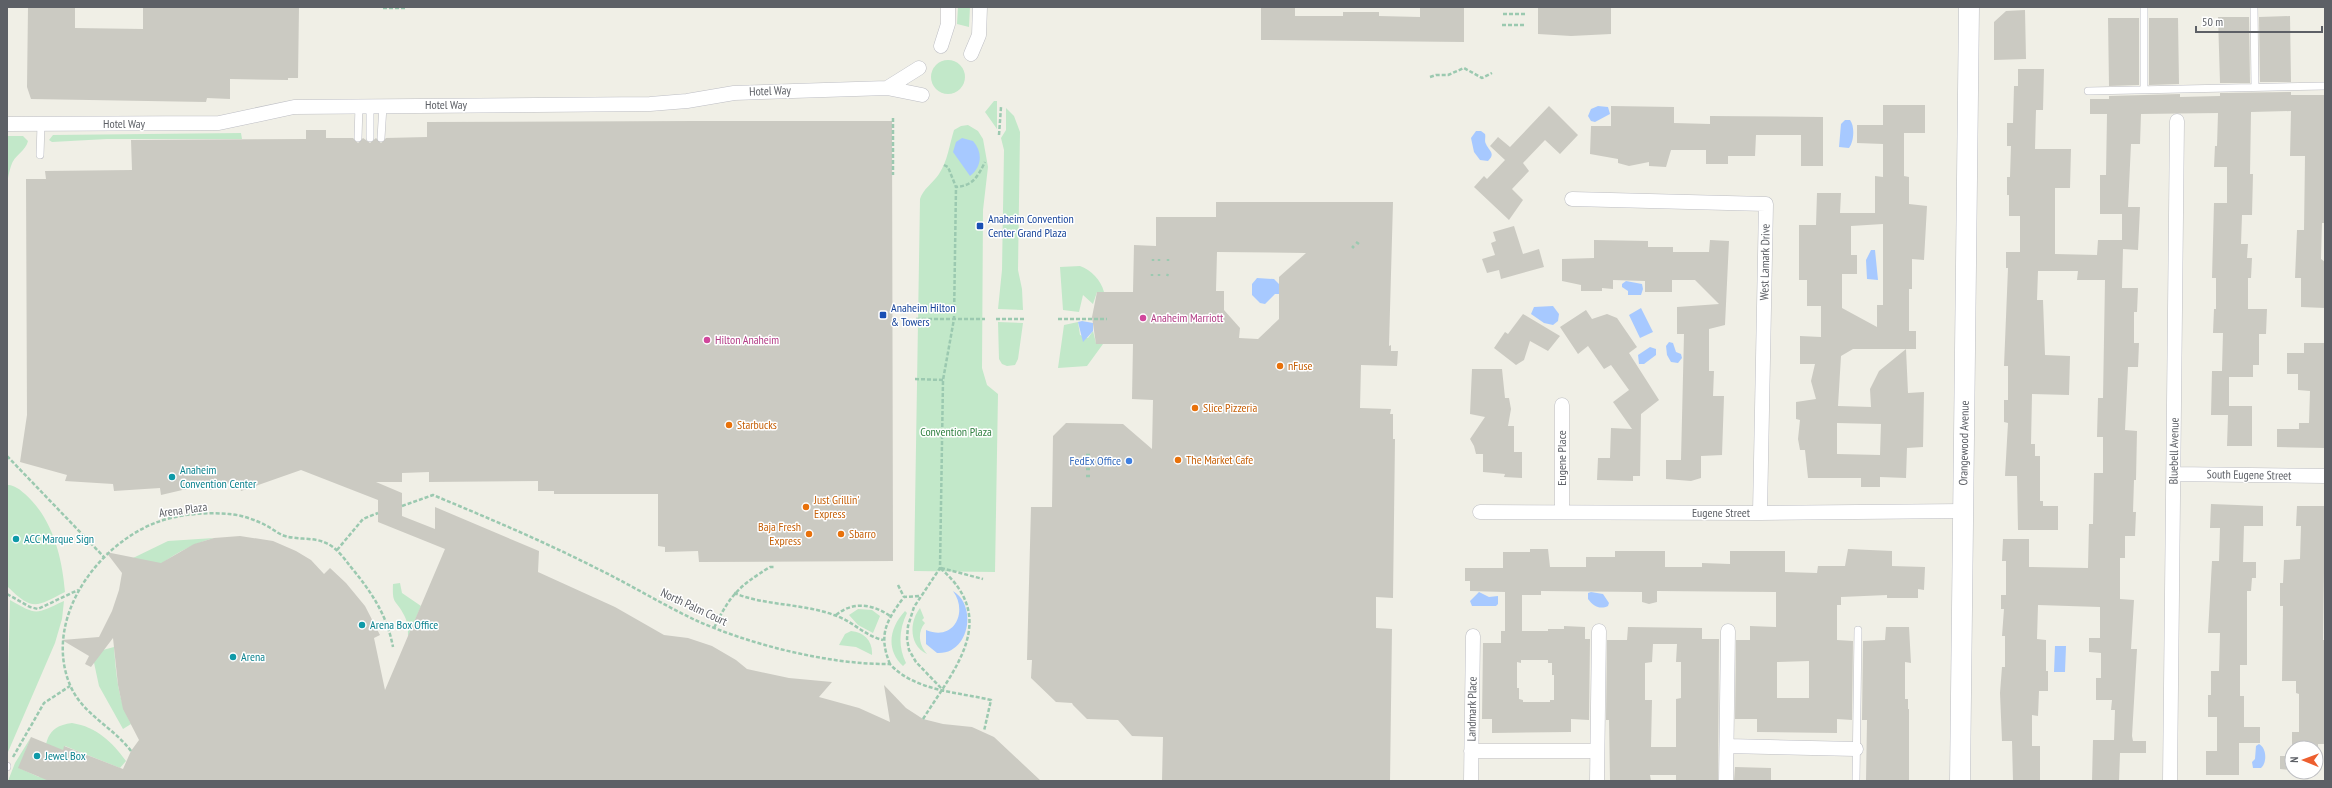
<svg xmlns="http://www.w3.org/2000/svg" width="2332" height="788" font-family="'PT Sans Narrow',sans-serif">
<rect width="100%" height="100%" fill="#f0efe6"/>
<path fill="#c2e8c9" d="M958,7H970L969,27L957,24Z
M931 77a17 17 0 1 1 34 0a17 17 0 1 1-34 0Z
M994,101H997V129L985,112Z
M1006,108L1014,116L1020,132L1018,270L1022,289L1023,310L998,309L1002,270L1004,150L1001,138L1006,130Z
M968,125L978,131L983,139L988,167L983,210L982,368L987,385L998,394L995,572L914,571L920,199C923,189 933,183 939,174C948,160 949,146 954,130L961,126Z
M241,133L242,139H107L52,142L49,140L53,135Z
M8,136H23L28,141C26,151 14,155 11,166C3,190 7,220 7,245Z
M1080,266C1091,270 1101,280 1104,292H1097L1093,304L1083,295L1079,312L1063,310L1060,267Z
M998,322L1023,323L1018,359L1015,365L1007,366L1002,364L999,359Z
M1078,322L1080,335L1088,338L1093,331L1096,343L1103,344L1087,366L1058,368L1064,325Z
M7,485C13,484 21,490 25,494C53,519 62,557 65,592C37,606 33,612 8,587Z
M214,538C189,545 170,556 150,573L133,558L168,541Z
M400,583L402,593L421,606L408,637C408,629 408,622 404,615C396,599 392,606 393,584Z
M10,600C38,616 35,614 64,601L62,619L55,643L8,752L7,719Z
M920,608L924,618L922,620L925,623C917,632 919,645 927,654C909,646 909,622 920,608Z
M858,609L872,610L880,616L873,633L858,625L849,615Z
M905,611L907,613C899,629 898,647 906,663L903,666C885,649 890,627 905,611Z
M851,631C864,632 873,641 872,655L856,647L839,645L845,634Z
M114,647C116,674 118,700 131,724L123,729L99,686L93,658L99,651Z
M72,723C97,727 112,742 126,761L120,768L65,746L50,781H8L15,763L31,737L19,768L39,777C49,753 38,727 72,723Z"/>
<path fill="#a7c9ff" d="M1598,106L1608,107L1610,114L1595,122L1591,121L1588,116L1591,109Z
M1845,120H1850C1855,126 1854,142 1849,148L1839,147L1841,124Z
M1476,131H1481L1485,134C1486,137 1484,141 1486,144C1489,151 1496,153 1488,161L1480,160L1474,152L1471,138Z
M962,138L973,141C983,152 982,167 970,176L953,152L956,142Z
M1871,250H1875L1878,280L1867,279L1866,260Z
M1257,278L1274,279L1279,284H1304L1290,294H1275L1265,304L1260,303L1252,295V284Z
M1626,281L1642,284L1643,289L1641,295H1628V291L1622,287V284Z
M1553,306L1559,314L1558,321L1553,325L1544,323L1531,314L1534,307Z
M1641,308L1653,332L1640,338L1629,315Z
M1082,321L1093,323V331L1083,342L1078,322Z
M1669,342L1673,343L1676,352L1681,354L1682,358L1678,363L1671,362L1667,355L1666,346Z
M1650,347L1656,349V355L1644,364H1639L1638,355Z
M953,591C978,606 969,655 937,653L926,644V630C955,642 968,611 953,591Z
M1479,592L1489,597L1498,596V604L1496,606H1472L1470,601Z
M1591,592L1603,594L1609,603L1608,606C1600,610 1593,606 1588,599V593Z
M2055,646H2066L2065,672H2054Z
M2259,744C2267,748 2267,763 2261,768H2253L2252,762L2255,759L2256,746Z"/>
<path fill="#cbcac2" fill-rule="evenodd" d="M28,7H75V28L143,29V7H299L298,78H288V80L230,79V99L207,98L206,102L31,99L27,87Z
M1261,7H1295V16H1343V12H1379V16L1420,17V8L1464,7V42L1261,40Z
M1538,7H1611V34L1571,36L1538,34Z
M2025,10L2026,59L1994,60V22L2006,11Z
M2290,16L2291,82H2260L2259,17Z
M2218,17H2249L2250,83H2220Z
M2108,18H2139V85L2109,86Z
M2149,18H2178L2179,84L2149,85Z
M2018,69H2044L2043,110H2036L2035,149H2071L2070,188H2055V254L2097,255L2098,240H2122V214H2100V175H2106L2107,114H2090V99H2109V96L2180,94V97L2220,96V93L2291,92V95H2325V223H2322L2321,259L2325,262V308L2301,307V278H2295L2297,230H2304L2305,156H2290L2291,111L2251,112L2250,174H2253L2252,215H2242L2241,244H2248L2247,258H2252L2251,278H2248V309H2267L2266,334H2259V365H2253V377H2229V406H2252V446H2227L2228,415H2211L2212,371H2222L2223,333H2213L2214,309H2216V278H2212L2214,203H2227V167H2214L2215,146H2217L2218,113L2141,114L2140,144H2131L2128,207H2140L2138,250L2123,249L2122,288H2138L2137,312H2134V343H2139L2138,367H2128L2125,430L2137,431L2136,480H2134L2133,512H2136L2135,536H2125V558H2120V599L2134,600L2131,649H2137L2132,736L2133,741H2146V753H2120L2119,781H2092L2093,740H2114L2115,710H2111L2112,700H2096V678H2101V653L2089,652V638H2100V607L2038,605L2037,639L2046,640V671H2048V691H2039L2038,716L2032,715V746H2040V781H2013L2012,741H2002L2000,693L2002,667H2005V636H2002L2004,609H2001V595H2006V561H2002L2003,539H2029V567L2088,568L2089,524H2093L2094,473H2103V437H2097L2098,398H2103L2105,280H2077L2078,271H2038L2037,300H2043L2045,355L2070,356L2069,395L2032,394L2031,444H2035V456H2040V501H2043V506H2058V530H2018L2017,476H2005L2008,423L2004,422V400H2008V366H2004L2008,268H2006V252H2020V216H2009V195H2007V177H2010L2011,146H2007V123H2013L2014,86H2018Z
M1883,105H1925V133H1904V176L1909,177V204L1927,206L1924,260L1912,259V289H1909V331H1916V349H1853L1841,356L1838,406L1871,407L1870,389L1879,371L1906,349L1908,393L1924,392L1923,447L1907,448L1906,478L1880,477V487H1861V478H1808L1805,450H1800L1798,439L1800,420L1796,419V402L1816,399L1811,381L1815,364H1800V336L1821,337V306H1807V280H1799V225H1816L1817,193H1841L1840,213H1875V176L1883,177V144L1857,143V125H1883ZM1883,224V305H1877V327L1842,308V274H1857V255H1851V226ZM1837,423L1881,424L1880,455L1837,454Z
M1549,106L1578,135L1560,154L1545,140L1523,163L1529,171L1512,189L1523,200L1509,220L1474,187L1484,176L1487,179L1505,160L1490,146L1498,137L1510,147Z
M1611,106L1674,107V123L1710,124V116L1823,117V166H1801V135H1756L1755,156H1728V164H1706V150H1671L1666,167L1649,166V162L1629,166L1618,163V159L1590,154L1591,126H1611Z
M696,121H892L893,561L699,562L698,551L665,552V547L658,546V494H554V491H538V481L429,482V472L402,473V482H376L402,493V516L435,529V507L539,551L538,572L615,607L664,635L688,638L712,646L736,660L747,669L789,678L832,682L819,697L859,708L890,722L884,685L906,708L923,719L943,724L972,727L994,737L1041,781H49L18,768L31,737L63,750L64,746L123,769L131,751L139,740L123,709L118,685L113,638L91,667L85,664L89,656L62,640L99,637L112,611L119,590L122,573L106,552L161,563L194,544L214,538L240,536L273,541L296,551L311,560L324,574L330,568L346,583L365,606L380,635L374,638L385,690L445,549L378,522V500L301,470L241,491L238,480L210,490L208,484L161,495L160,488L114,491L113,484L65,481L67,475L20,462L27,415L26,179H46L45,171L132,170L131,140L306,139V130H326V138H353L358,143L363,138L370,143L376,138L381,143L386,138L427,137V122Z
M1216,202H1393L1389,346L1391,345V351H1398L1397,366L1361,365L1360,408L1391,409L1390,414H1393V439H1395L1393,598L1376,597V628L1392,629L1390,781H1162L1163,737L1132,736L1118,720L1087,719L1073,705L1072,703L1056,702L1031,678L1032,660H1027L1031,507H1052L1053,436L1066,423L1123,424L1152,449L1153,400L1132,399L1133,344H1096L1092,317L1097,292H1133L1134,245L1156,246V217H1216ZM1217,252L1306,253L1279,277V319L1258,339L1239,338L1240,328L1224,310V291H1216Z
M1514,226L1523,254L1539,249L1544,267L1501,279L1499,270L1487,273L1482,259L1495,255L1491,243L1496,241L1493,232Z
M1594,240L1648,241V247H1673V252H1709L1710,240L1729,241L1725,325L1709,329V371H1714L1713,396H1724L1722,455L1701,456V478L1691,481L1666,479V460H1681L1684,334H1677V307L1719,304L1695,280H1672V292H1645V281L1613,280V289L1602,288V291H1581V285L1562,281V259L1594,258Z
M1586,310L1592,319L1607,314L1617,318L1637,347L1629,353L1659,400L1641,414L1640,476H1633V481L1597,480L1598,458H1610L1611,428L1632,429L1613,402L1629,390L1611,365L1604,369L1588,346L1578,354L1560,327Z
M1523,314L1560,336L1548,351L1530,341L1524,360L1516,365L1494,348L1505,332L1508,334Z
M2304,343H2325V448L2277,447V429H2299V423H2309L2310,391L2298,390V374H2287V353H2304Z
M1472,369H1502L1505,398H1509L1511,409L1508,426H1514V452H1522V478L1504,477L1505,474L1483,472V454H1476L1474,446L1470,439L1485,417L1470,414Z
M2211,504L2263,506V526H2244L2243,562H2256V578H2252L2251,591H2247V665H2240V696H2244V727H2260V743H2239V775H2206V751H2217V717H2208V695H2211V671H2219L2220,633H2208L2212,561H2219L2220,528H2210Z
M2297,506H2325L2323,640H2325V744H2318V774L2292,773V770L2280,769V756H2292V732H2299V694L2296,693V681H2282L2283,606H2280V583H2283L2284,560L2300,559L2301,526H2296ZM2292,748H2316V772H2292Z
M1530,549H1548L1550,567H1586V557H1615V551H1665V567H1702V563L1730,564V551H1785V572L1817,573L1818,566H1845L1848,549L1892,551V566L1925,567L1924,590L1918,589V598H1887V595L1841,597V605H1837V640L1853,641L1852,720L1837,719V733L1757,732V719H1735L1736,640H1750V626L1776,627V592L1657,591V602L1649,604L1642,602V592L1541,591V595H1522V631H1548V629H1564V626L1585,627V639H1590L1589,720L1571,719V732L1492,733V719H1482L1483,643H1501V631H1505V592L1470,591V581H1465V568H1503V552H1530ZM1521,660H1548V663H1552V675H1554V700H1550V702H1523V700L1519,699V688H1517V662L1521,663ZM1809,661V698H1777V662Z
M1628,627L1702,628V639H1719L1718,781H1676V775H1650L1651,781H1610L1609,720H1606L1607,640H1627ZM1653,644H1677L1676,662H1681V698L1676,699V747H1651L1652,700H1645V663L1652,662Z
M1886,627H1909L1911,663L1905,662V699H1908V709H1909V781H1866L1867,720H1862L1863,641L1885,640Z
M1735,767L1771,768V781H1734Z"/>
<g fill="none" stroke-linecap="round" stroke-linejoin="round">
<defs>
<path id="service" d="M2144,7V89
M2254,7L2255,87
M2088,91L2325,86
M358,138L359,106
M370,138V106
M381,138L383,106
M40,155L41,125
M7,767V766
M1856,781L1858,630"/>
<path id="minor" d="M941,46L948,24V7
M971,54L979,35L980,7
M887,88L919,68
M7,124L219,123L294,107L650,104L687,101L734,93L887,88L922,95
M1572,199L1766,204L1760,513
M2174,474L2325,476
M1480,512L1760,513L1963,511
M1562,512V405
M1727,746L1856,749
M1471,751H1596
M1471,781L1473,636
M1597,781L1599,631
M1726,781L1728,631
M2170,781L2177,121"/>
<path id="secondary" d="M1960,781L1969,7"/>
</defs>
<use href="#service" stroke="#bdbec4" stroke-width="8"/>
<use href="#minor" stroke="#bdbec4" stroke-width="15"/>
<use href="#secondary" stroke="#bbbdc4" stroke-width="21"/>
<path stroke="#9bc9b0" stroke-width="2.5" stroke-dasharray="4 2" stroke-linecap="butt" d="M383,8H407
M1503,14H1525
M1502,25H1525
M1430,77L1436,75H1448L1464,68L1482,78L1492,73
M893,118V175
M999,135L1001,107
M944,165L948,167L956,187C973,186 978,176 985,162
M1356,242L1359,244
M1352,246L1354,248
M1153,261V259
M1159,261V259
M1168,261V259
M1152,276V274
M1159,276V274
M1167,276L1168,274
M916,319H985
M996,319H1024
M1058,319H1107
M915,379L943,380
M1086,455H1090
M7,456L104,557
M1086,462H1090
M1086,469H1090
M1086,476H1090
M402,506L433,495C488,518 543,541 596,568C629,584 660,603 693,619C747,644 830,665 890,664C914,691 958,692 991,700L984,731
M337,550L363,519L378,513
M941,568L983,579
M898,585L904,597
M734,593C766,606 801,603 834,615C851,620 865,636 883,640
M7,594L30,607L38,609L78,590
M836,615C853,601 873,604 890,616
M714,628C730,595 739,586 770,567H775
M890,664C878,635 886,621 904,597L919,596
M941,688L916,662L909,650L907,639L908,626L914,607L940,568L943,380L954,319L956,187
M923,719C955,668 1000,619 940,568
M131,751C113,727 82,714 70,685C43,620 96,546 155,523C177,514 206,512 229,514C242,515 256,520 267,526C273,529 278,534 285,536C298,540 314,537 326,543C336,547 344,558 350,566C371,591 387,615 393,647
M13,757L44,703L70,686"/>
<use href="#service" stroke="#fff" stroke-width="7"/>
<use href="#minor" stroke="#fff" stroke-width="14"/>
<use href="#secondary" stroke="#fff" stroke-width="20"/>
</g>
<g fill="#1a4fb4" stroke="#fff" stroke-width="1.5">
<rect x="976" y="222" width="8" height="8" rx="2"/>
<rect x="879" y="311" width="8" height="8" rx="2"/>
</g>
<g fill="#d1479c" stroke="#fff" stroke-width="1.5">
<circle cx="1143" cy="318" r="4"/>
<circle cx="707" cy="340" r="4"/>
</g>
<g fill="#e8710a" stroke="#fff" stroke-width="1.5">
<circle cx="1280" cy="366" r="4"/>
<circle cx="1195" cy="408" r="4"/>
<circle cx="729" cy="425" r="4"/>
<circle cx="1178" cy="460" r="4"/>
<circle cx="806" cy="507" r="4"/>
<circle cx="809" cy="534" r="4"/>
<circle cx="841" cy="534" r="4"/>
</g>
<circle fill="#3f7fe0" stroke="#fff" stroke-width="1.5" cx="1129" cy="461" r="4"/>
<g fill="#0f9aa8" stroke="#fff" stroke-width="1.5">
<circle cx="172" cy="477" r="4"/>
<circle cx="16" cy="539" r="4"/>
<circle cx="362" cy="625" r="4"/>
<circle cx="233" cy="657" r="4"/>
<circle cx="37" cy="756" r="4"/>
</g>
<g text-anchor="middle" stroke-width="3" stroke-linejoin="round" paint-order="stroke">
<g font-size="12" fill="#5d6066" stroke="#fff">
<text transform="translate(770 91) rotate(-2)" y="4">Hotel Way</text>
<text x="446" y="109">Hotel Way</text>
<text x="124" y="128">Hotel Way</text>
<text transform="translate(1765 262) rotate(-89)" y="4">West Lamark Drive</text>
<text transform="translate(1964 443) rotate(-89)" y="4">Orangewood Avenue</text>
<text transform="translate(2174 451) rotate(-89)" y="4">Bluebell Avenue</text>
<text transform="translate(1562 458) rotate(-90)" y="4">Eugene Place</text>
<text transform="translate(2249 475) rotate(1)" y="4">South Eugene Street</text>
<text transform="translate(183 510) rotate(-8)" y="4">Arena Plaza</text>
<text x="1721" y="517">Eugene Street</text>
<text transform="translate(694 607) rotate(25)" y="4">North Palm Court</text>
<text transform="translate(1472 709) rotate(-89)" y="4">Landmark Place</text>
</g>
<g font-size="12" fill="#164399" stroke="#fff" text-anchor="start">
<text x="988" y="223">Anaheim Convention<tspan x="988" dy="14">Center Grand Plaza</tspan></text>
<text x="891" y="312">Anaheim Hilton<tspan x="891" dy="14">&amp; Towers</tspan></text>
</g>
<g font-size="12" fill="#b23c85" stroke="#fff" text-anchor="start">
<text x="1151" y="322">Anaheim Marriott</text>
<text x="715" y="344">Hilton Anaheim</text>
</g>
<g font-size="12" fill="#c56008" stroke="#fff" text-anchor="start">
<text x="1288" y="370">nFuse</text>
<text x="1203" y="412">Slice Pizzeria</text>
<text x="737" y="429">Starbucks</text>
<text x="1186" y="464">The Market Cafe</text>
<text x="814" y="504">Just Grillin'<tspan x="814" dy="14">Express</tspan></text>
<text x="801" y="531" text-anchor="end">Baja Fresh<tspan x="801" dy="14">Express</tspan></text>
<text x="849" y="538">Sbarro</text>
</g>
<g font-size="12" fill="#328143" stroke="#fff">
<text x="956" y="436">Convention Plaza</text>
</g>
<g font-size="12" fill="#366cbe" stroke="#fff" text-anchor="end">
<text x="1121" y="465">FedEx Office</text>
</g>
<g font-size="12" fill="#0d838f" stroke="#fff" text-anchor="start">
<text x="180" y="474">Anaheim<tspan x="180" dy="14">Convention Center</tspan></text>
<text x="24" y="543">ACC Marque Sign</text>
<text x="370" y="629">Arena Box Office</text>
<text x="241" y="661">Arena</text>
<text x="45" y="760">Jewel Box</text>
</g>
</g>
<rect width="2332" height="788" fill="none" stroke="#5d6066" stroke-width="16"/>
<g transform="translate(2304 760) rotate(271)"><circle r="19" fill="#ffffff" stroke="#bebfc2"/>
<path d="M0-3L7 15L0 10L-7 15Z" fill="#ed5f2f"/>
<text y="-6" font-size="11" font-weight="bold" text-anchor="middle" fill="#5d6066">N</text>
</g>
<path d="M2196 26v6h126v-6" fill="none" stroke="#5d6066" stroke-width="2"/>
<text x="2202" y="26" font-size="12" fill="#5d6066" stroke="#ffffff" stroke-width="3" paint-order="stroke">50 m</text>
</svg>
